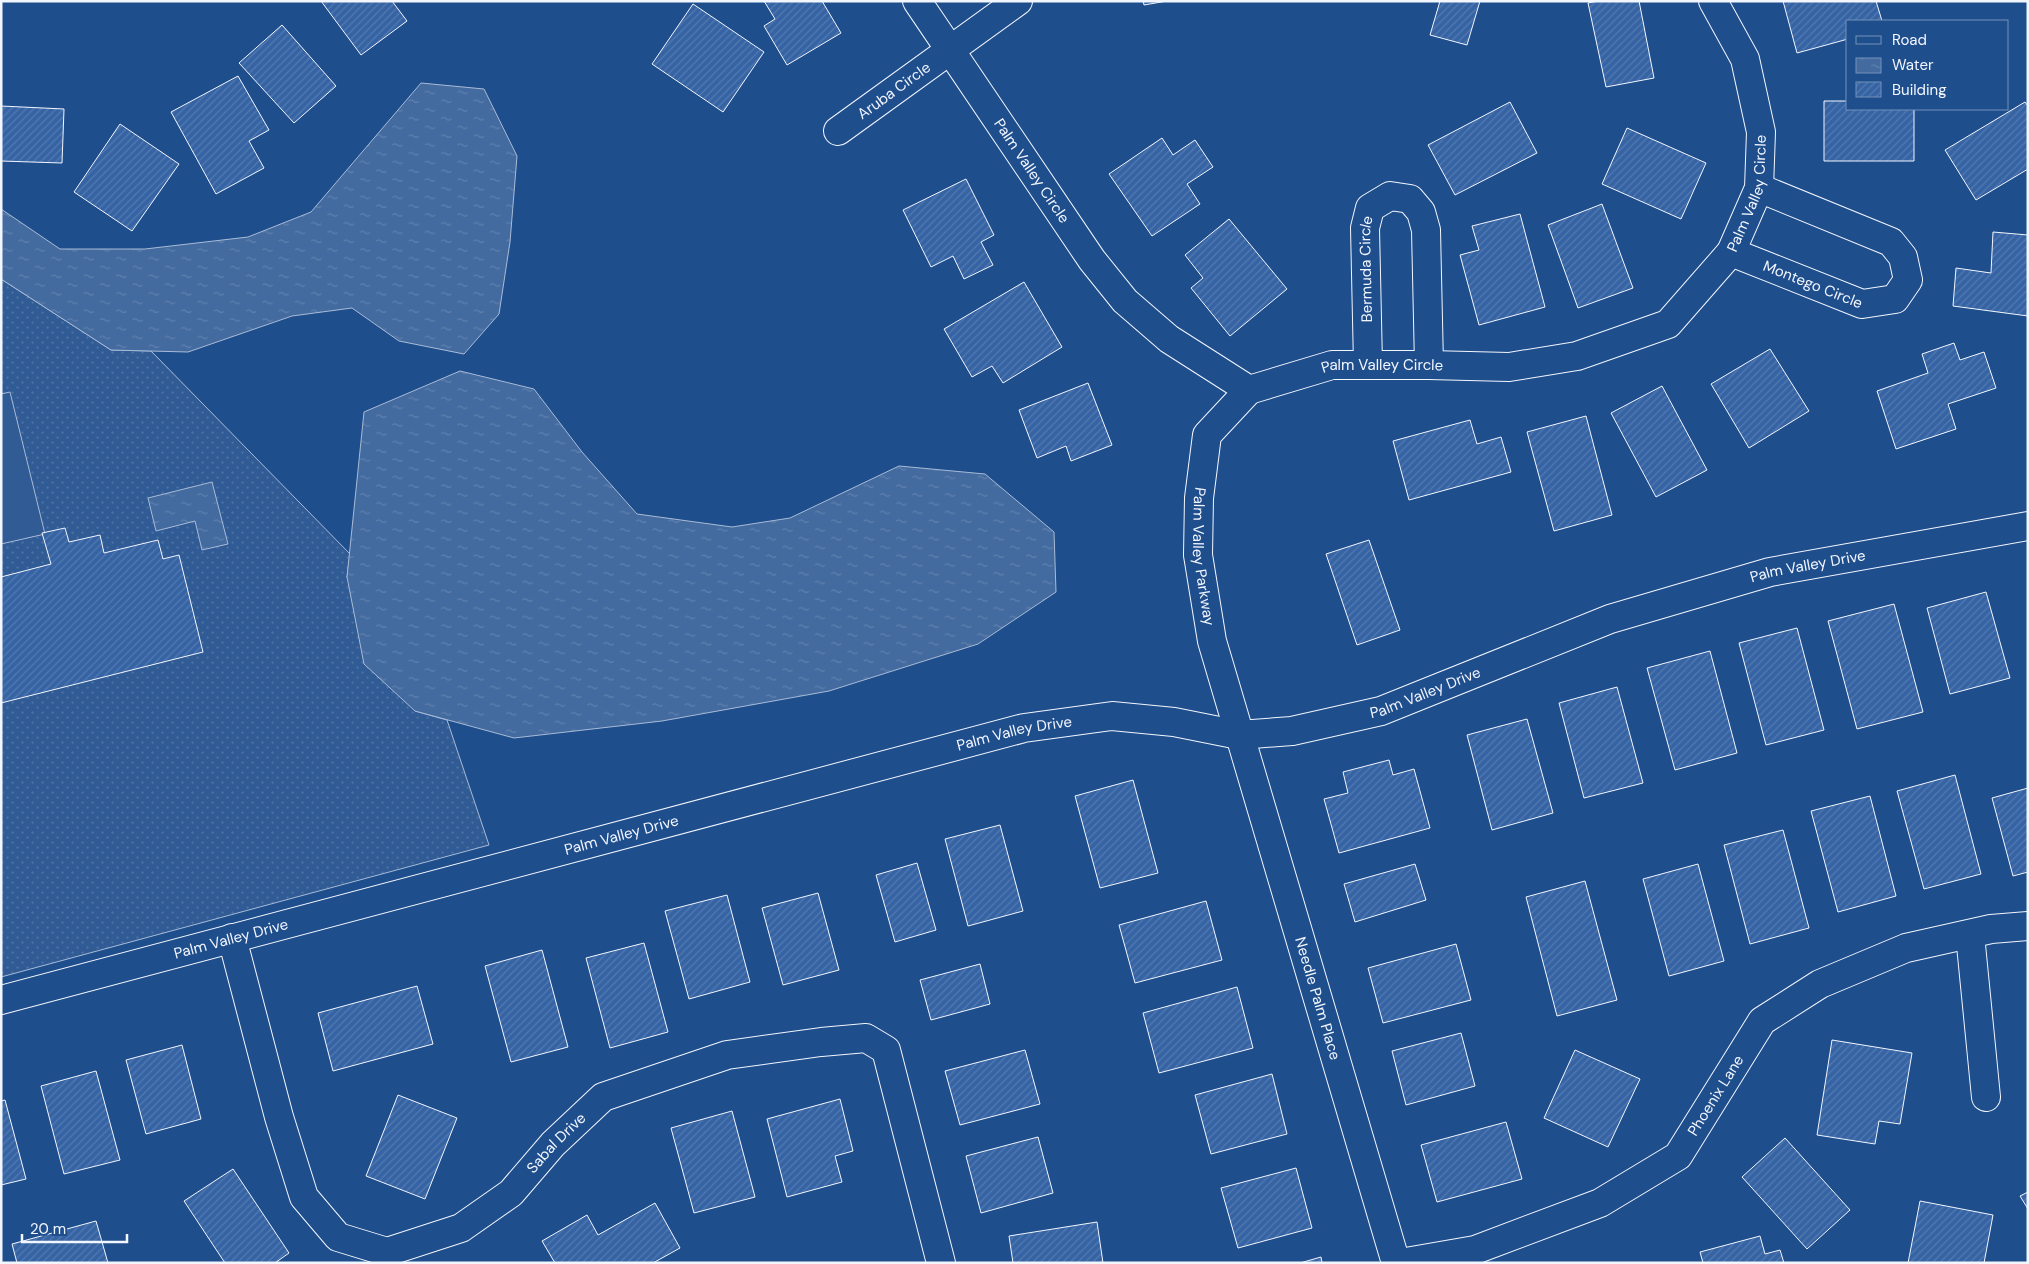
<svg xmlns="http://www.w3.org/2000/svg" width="2029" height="1264" font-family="'DM Sans',sans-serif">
<defs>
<pattern id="grass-dots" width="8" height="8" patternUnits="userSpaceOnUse" patternTransform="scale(1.25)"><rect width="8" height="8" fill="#305b95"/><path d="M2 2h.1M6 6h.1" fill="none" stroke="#4e73a5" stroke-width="1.8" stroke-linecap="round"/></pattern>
<pattern id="water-ripples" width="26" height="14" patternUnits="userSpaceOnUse" patternTransform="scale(1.25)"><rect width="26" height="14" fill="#446ba0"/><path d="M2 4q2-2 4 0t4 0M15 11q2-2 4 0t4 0" fill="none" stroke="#5f81ae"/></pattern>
<pattern id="building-hatch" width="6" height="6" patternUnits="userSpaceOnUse" patternTransform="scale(1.25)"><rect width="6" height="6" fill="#3563a3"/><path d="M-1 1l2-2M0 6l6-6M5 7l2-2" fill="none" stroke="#537ab1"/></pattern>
</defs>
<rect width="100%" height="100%" fill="#1f4e8c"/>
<path fill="url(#grass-dots)" stroke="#a8bbd7" d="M1,279L111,350L151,351L350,554L347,577L415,711L447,720L489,845L1,977Z"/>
<path fill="#305b95" stroke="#a8bbd7" d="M10,392L45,534L1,544V394Z"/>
<path fill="url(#water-ripples)" stroke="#a8bbd7" d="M421,83L484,89L517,156L510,242L499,314L464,354L399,341L352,308L292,316L188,352L111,350L1,279V209L60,249H145L248,237L311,212Z
M460,371L534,389L582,452L637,514L732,527L790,518L899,466L985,474L1054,532L1056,592L978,644L829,691L662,721L514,738L415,711L364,664L347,577L364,412Z
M212,482L228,544L202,550L195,521L156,531L148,498Z"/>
<path fill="url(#building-hatch)" stroke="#f2f6ff" d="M321,1H392L407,21L361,55Z
M764,1H822L841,33L787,65L764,26L775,19Z
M1143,1H1167L1144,5Z
M1440,1H1480L1467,45L1430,35Z
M1598,1H1639L1654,78L1606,87L1588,3Z
M1783,1H1876L1882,21H1848V39L1797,53Z
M693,4L764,52L723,112L652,64Z
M282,25L336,86L294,123L239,63Z
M238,76L269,130L249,141L264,168L216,194L171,112Z
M1824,101H1848V109H1914V161H1824Z
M1510,102L1537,153L1455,195L1428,145Z
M2025,102L2028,106V169L1976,200L1945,150Z
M1,106L64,109L62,163L1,161Z
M120,124L179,164L132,231L74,192Z
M1627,128L1706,163L1681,219L1602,184Z
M1162,138L1173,155L1195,140L1213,167L1187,184L1200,204L1152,236L1109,174Z
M966,179L994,235L981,242L993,265L964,279L953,256L931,267L903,210Z
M1602,204L1633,288L1578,308L1548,225Z
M1520,214L1545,307L1479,325L1460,255L1479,250L1472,226Z
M1229,219L1287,289L1230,336L1191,288L1203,278L1185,255Z
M1993,232L2028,235V316L1953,306L1956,268L1991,273Z
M1024,282L1062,347L1003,383L992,366L972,377L944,329Z
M1954,343L1960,360L1984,352L1996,388L1948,404L1956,429L1896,449L1877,391L1928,373L1922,354Z
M1770,349L1809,411L1749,448L1711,384Z
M1088,383L1112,445L1071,461L1066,446L1037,458L1019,410Z
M1662,386L1707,470L1656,497L1611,413Z
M1586,416L1612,515L1554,531L1527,432Z
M1470,420L1477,444L1501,437L1511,472L1409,500L1393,441Z
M65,528L69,542L100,535L104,553L158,540L163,559L179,555L203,652L1,703V577L51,564L42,533Z
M1369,540L1400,630L1357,645L1326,554Z
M1986,592L2010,678L1950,694L1927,608Z
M1894,604L1923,712L1857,729L1828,621Z
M1797,628L1824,730L1766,745L1739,643Z
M1710,651L1737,753L1675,770L1647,668Z
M1617,687L1643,783L1584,798L1559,703Z
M1527,719L1553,813L1492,830L1467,735Z
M1389,760L1393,775L1414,769L1430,828L1339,853L1324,799L1348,793L1343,772Z
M1955,775L1981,874L1924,889L1897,791Z
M1133,780L1158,873L1100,888L1075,796Z
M2028,788V872L2013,876L1992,798Z
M1870,796L1896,896L1838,912L1811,811Z
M1000,825L1023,911L968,926L945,839Z
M1783,830L1809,928L1750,944L1724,845Z
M917,863L936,930L895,942L876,875Z
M1415,864L1426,900L1355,922L1344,884Z
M1698,864L1724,961L1669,976L1643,879Z
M1585,881L1617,1000L1557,1016L1526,897Z
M818,893L839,970L783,985L762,908Z
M727,895L750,982L689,999L665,911Z
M1206,901L1222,960L1135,983L1119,925Z
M644,943L668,1032L610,1048L586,958Z
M1456,944L1471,1000L1383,1023L1368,968Z
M542,950L568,1047L511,1062L485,966Z
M980,964L990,1004L931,1020L920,980Z
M417,986L433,1044L333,1071L318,1013Z
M1237,987L1253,1048L1159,1073L1143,1013Z
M1461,1033L1475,1086L1406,1105L1392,1051Z
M1832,1040L1912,1053L1900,1124L1879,1121L1875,1144L1817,1135Z
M182,1045L201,1119L146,1134L126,1060Z
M1025,1050L1040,1104L960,1125L945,1071Z
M1575,1050L1640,1079L1608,1147L1544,1118Z
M96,1071L120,1160L64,1174L41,1086Z
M1272,1074L1287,1134L1211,1154L1195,1095Z
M398,1095L457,1118L425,1199L366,1176Z
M840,1099L853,1151L835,1156L842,1182L787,1197L767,1119Z
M5,1100L26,1179L1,1185V1101Z
M732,1111L755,1197L694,1213L671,1128Z
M1506,1122L1522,1179L1437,1202L1421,1145Z
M1038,1137L1053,1193L981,1213L966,1156Z
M1785,1138L1850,1210L1807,1249L1742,1177Z
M1296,1168L1312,1228L1238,1248L1221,1188Z
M233,1169L289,1253L275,1263H225L184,1201Z
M2028,1192V1209L2020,1196Z
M1920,1201L1993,1215L1984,1263H1908Z
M655,1203L680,1248L653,1263H555L542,1241L587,1215L598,1235Z
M96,1221L108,1263H17L12,1244Z
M1097,1222L1103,1263H1013L1009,1236Z
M1760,1236L1765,1254L1780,1250L1784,1263H1703L1700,1252Z
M1321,1257L1322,1263H1300Z"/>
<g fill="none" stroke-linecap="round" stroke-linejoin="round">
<defs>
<g id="minor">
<path id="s1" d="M917,1L1092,260L1125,301L1169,339L1249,390L1332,365H1429L1509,367L1577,356L1668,324L1731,252L1759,188L1761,132L1745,59L1713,1"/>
<path id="s2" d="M838,131L1018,1"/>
<path id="s3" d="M1731,252L1862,304L1895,299L1908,280L1903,257L1891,242L1759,188"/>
<path id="s4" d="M1368,365L1365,228L1370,208L1390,196L1410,199L1421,212L1426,230L1429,365"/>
<path id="s5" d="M1249,390L1207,435L1199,498L1198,555L1212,641L1396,1263"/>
<path d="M1970,935L1986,1097"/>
<path id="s6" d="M232,938L279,1117L304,1197L338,1237L387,1252L461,1228L511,1193L553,1144L603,1097L727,1055L821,1042L866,1038L886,1050L941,1263"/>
<path id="s7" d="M1,1000L1024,728L1112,716L1174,722L1239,735L1292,731L1381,711L1610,619L1770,572L2028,526"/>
<path id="s8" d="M1400,1263L1475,1250L1600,1203L1678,1156L1762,1021L1820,984L1906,948L1991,929L2028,926"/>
</g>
</defs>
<use href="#minor" stroke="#f2f6ff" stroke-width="30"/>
<use href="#minor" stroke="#1f4e8c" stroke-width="28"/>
</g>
<g text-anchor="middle" stroke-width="4" stroke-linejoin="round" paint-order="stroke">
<g font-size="15" fill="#f2f6ff" stroke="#1f4e8c">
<text dy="5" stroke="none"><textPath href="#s2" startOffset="69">Aruba Circle</textPath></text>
<text dy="5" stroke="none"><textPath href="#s1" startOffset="205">Palm Valley Circle</textPath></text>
<text dy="5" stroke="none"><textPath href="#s1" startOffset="1105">Palm Valley Circle</textPath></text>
<text dy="5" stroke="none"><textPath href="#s4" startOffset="96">Bermuda Circle</textPath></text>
<text dy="5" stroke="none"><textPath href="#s3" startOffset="88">Montego Circle</textPath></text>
<text dy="5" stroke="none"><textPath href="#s1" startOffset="655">Palm Valley Circle</textPath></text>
<text dy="5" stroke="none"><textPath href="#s5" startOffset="184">Palm Valley Parkway</textPath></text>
<text dy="5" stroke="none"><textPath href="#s7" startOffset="1872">Palm Valley Drive</textPath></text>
<text dy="5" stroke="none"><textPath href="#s7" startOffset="1468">Palm Valley Drive</textPath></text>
<text dy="5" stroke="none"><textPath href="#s7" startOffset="1048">Palm Valley Drive</textPath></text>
<text dy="5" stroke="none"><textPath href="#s7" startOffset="642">Palm Valley Drive</textPath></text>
<text dy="5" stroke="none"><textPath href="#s7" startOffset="238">Palm Valley Drive</textPath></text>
<text dy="5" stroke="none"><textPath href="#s5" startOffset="642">Needle Palm Place</textPath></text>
<text dy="5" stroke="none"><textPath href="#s8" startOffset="372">Phoenix Lane</textPath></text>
<text dy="5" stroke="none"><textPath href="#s6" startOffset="579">Sabal Drive</textPath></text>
</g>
</g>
<rect width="2029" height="1264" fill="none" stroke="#f2f6ff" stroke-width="5"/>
<rect x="1846" y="20" width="162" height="90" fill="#1f4e8c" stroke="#7391ba"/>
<rect x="1856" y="36" width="25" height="8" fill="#1f4e8c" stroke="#7391ba"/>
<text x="1892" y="45" font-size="15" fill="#f2f6ff">Road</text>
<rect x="1856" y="58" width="25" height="15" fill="url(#water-ripples)" stroke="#7391ba"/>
<text x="1892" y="70" font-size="15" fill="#f2f6ff">Water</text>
<rect x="1856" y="82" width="25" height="15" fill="url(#building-hatch)" stroke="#7391ba"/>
<text x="1892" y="95" font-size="15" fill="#f2f6ff">Building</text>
<path d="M22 1234v8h105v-8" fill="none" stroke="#f2f6ff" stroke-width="2.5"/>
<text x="30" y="1234" font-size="15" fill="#f2f6ff" stroke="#1f4e8c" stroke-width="4" paint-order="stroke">20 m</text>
</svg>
